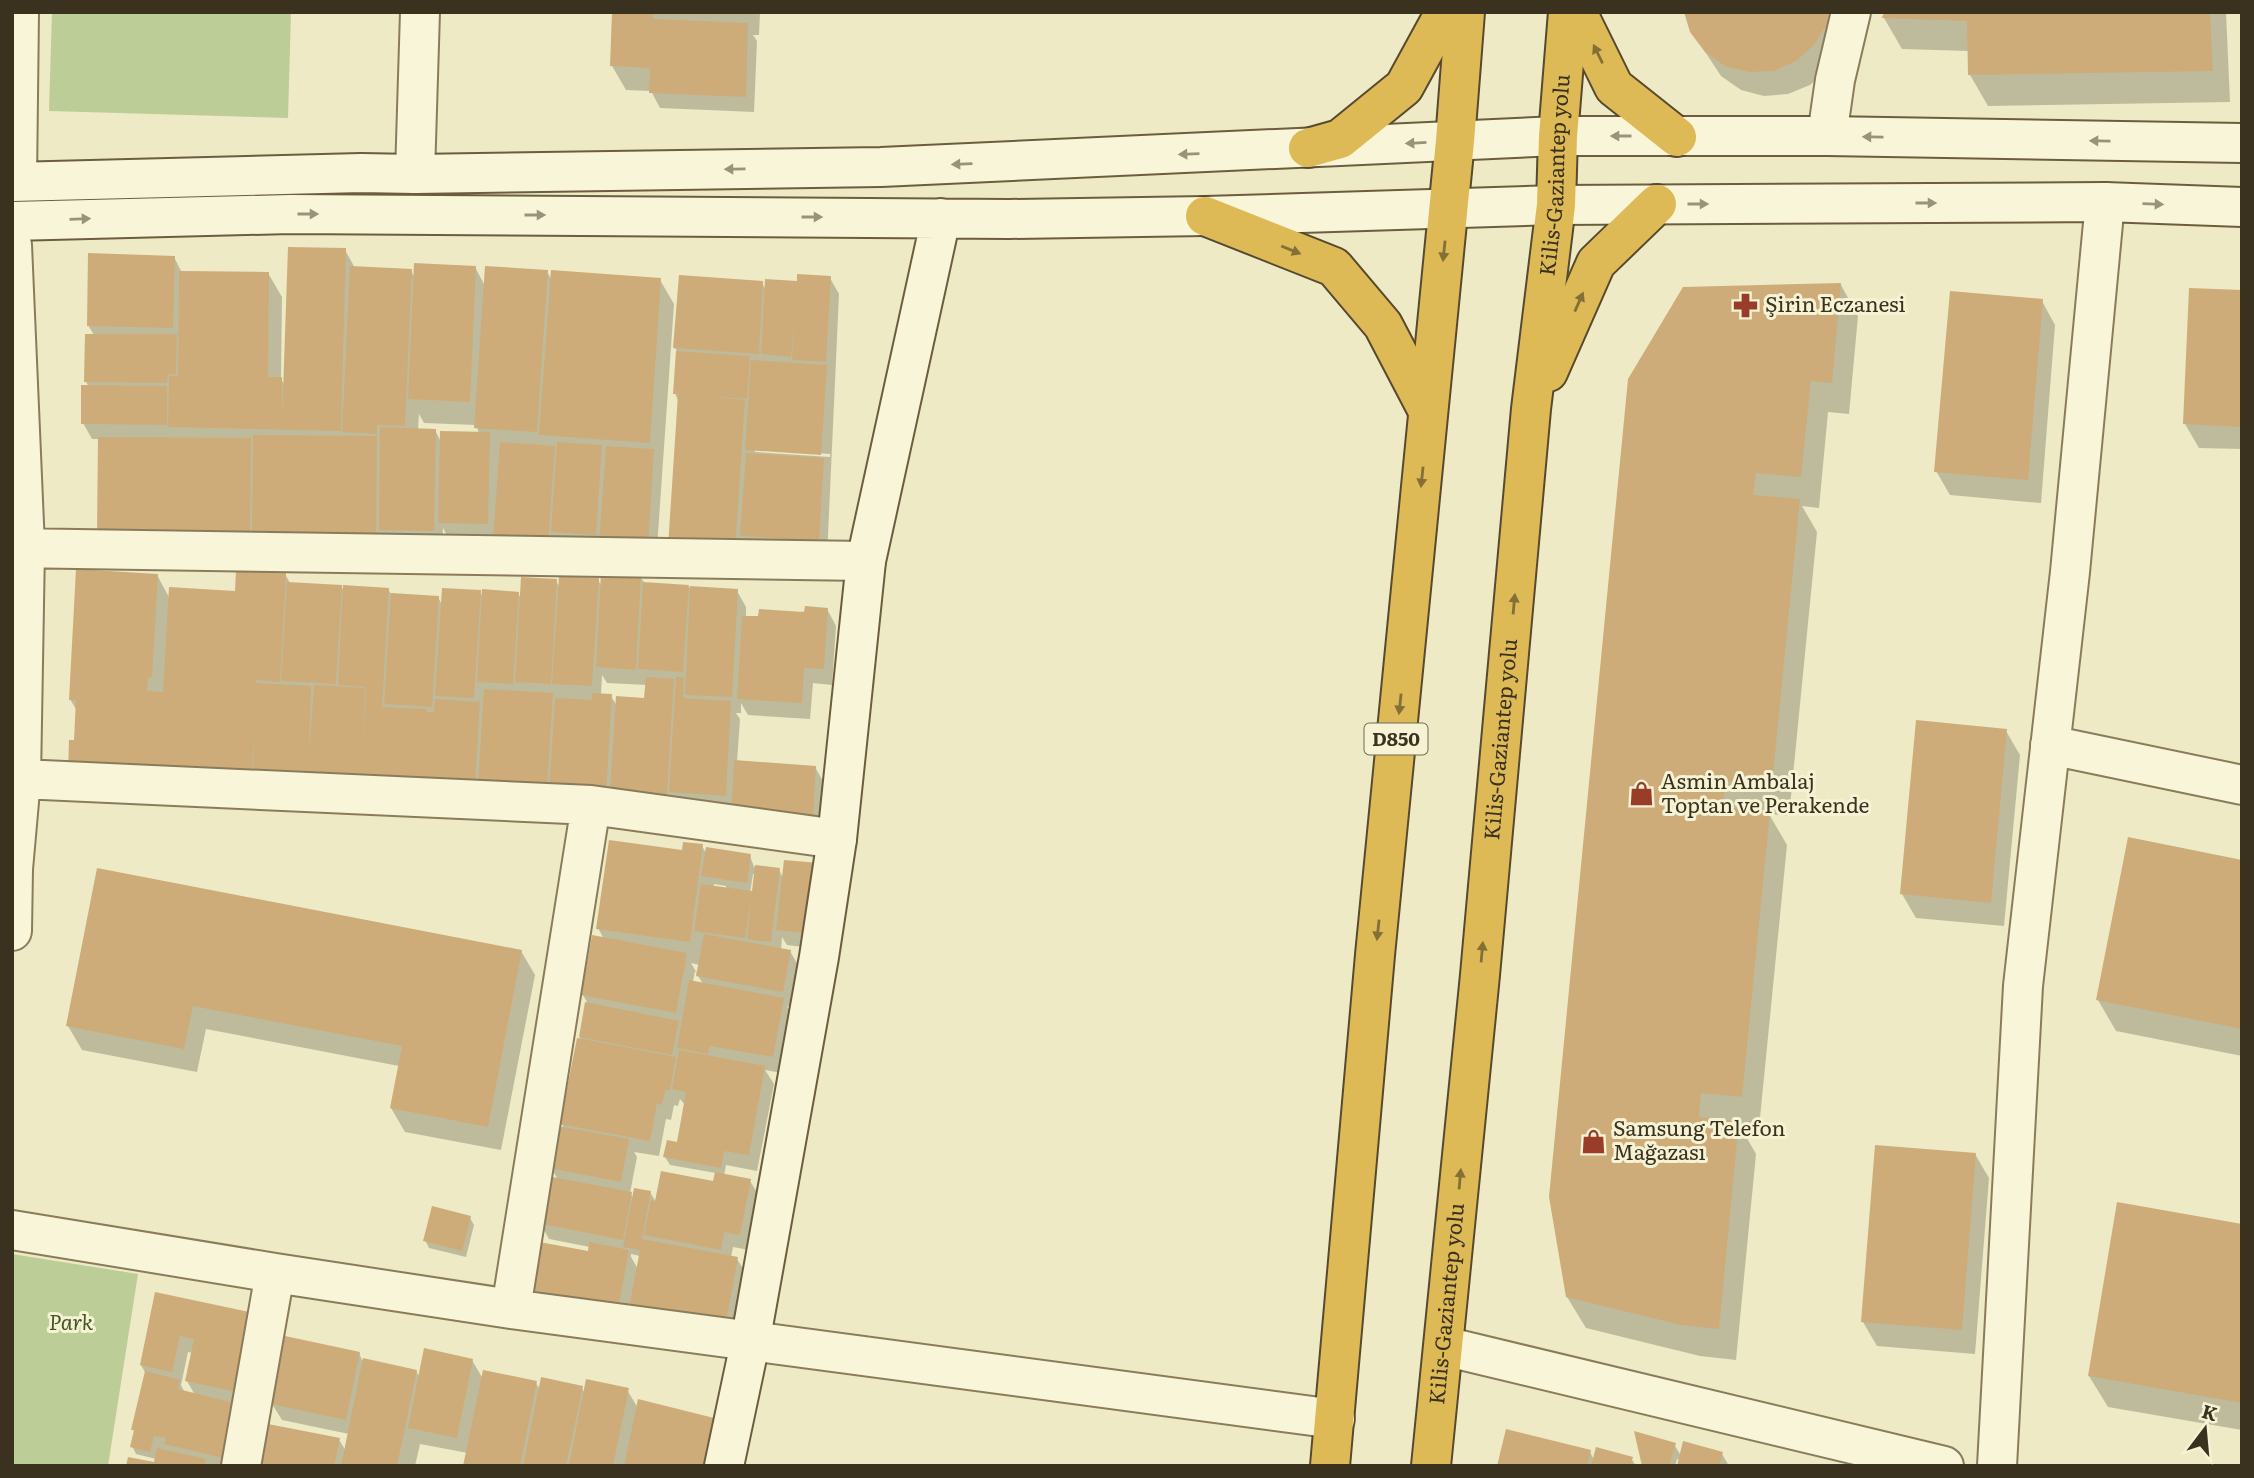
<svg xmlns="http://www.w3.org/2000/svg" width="2254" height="1478" font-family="Literata,serif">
<rect width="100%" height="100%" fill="#eeeac5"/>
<path fill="#bdcd98" d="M52,12H291L288,118L49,111Z
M12,1254L138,1274L108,1466H12Z"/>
<path fill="#0003" fill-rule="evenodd" d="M614,12H760L759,35H753L757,41L754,112L660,108L651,91L626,90L612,66Z
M1685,12H1842L1828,69L1810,85L1788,94L1764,96L1741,90L1721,76L1692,32Z
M1886,12H2226L2230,102L1988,106L1970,75L1969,51L1902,49L1884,18Z
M345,250L355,268L411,270L415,279L475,267L485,286L547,272L552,280H660L674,304L656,562L449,539L443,528L442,547L385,537V534L263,533V550L99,439H92L83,423L89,387L86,382L94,335L88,325L174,257L182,273H268L282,297L281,379L285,386ZM419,414L424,423L476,425L479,433L441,442L435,430H418Z
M830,278L839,294L827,557L744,567L675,393L678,353L675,348L762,283L766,290ZM755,449L830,454V457L755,452Z
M1841,285L1858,316L1849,414L1828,412L1819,508L1802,506L1817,532L1789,816L1769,814L1787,845L1759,1128L1740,1126L1756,1154L1736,1360L1700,1356L1586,1328L1567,1297L1630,380Z
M2242,292V449L2199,448L2185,424Z
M2042,301L2055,325L2041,503L1950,495L1936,471Z
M285,574L290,583L341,586L345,593L388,589L391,594L438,597L442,605L480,592L484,599L518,593L522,600L556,581L560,588L598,580L602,587L640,576L645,584L737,591L746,607V618L827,609L836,626L832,685L813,683L810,719L748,715L741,703V713H736L740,719L737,762L815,767L824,783L821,833L260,777L77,742V711L70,699L157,575L170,599L237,593ZM602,675L607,683L647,685L646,700L617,706L611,696L601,695Z
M2006,731L2020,755L2004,926L1916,918L1902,894Z
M702,846L706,853L750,856L754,867L779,870L820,949L787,945L782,937L781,950L790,951L799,967L791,1007L787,1006L792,1016L782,1073L765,1070L774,1084L757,1171L726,1165L724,1176L750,1181L760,1197L749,1250L733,1247L731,1258L737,1259L747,1275L734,1342L626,1324L589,1253L590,1247L549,1239L540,1223L558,1180L551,1167L564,1129L562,1124L587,1002L583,995L604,939L598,928L683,852ZM753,874H756L754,893H750ZM714,884L726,886V889L714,888ZM691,963L700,965L698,975ZM695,971L703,984L693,982ZM680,1099L685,1105L678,1144L665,1157L670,1165L716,1173L714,1183L657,1204L650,1192L634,1199L630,1193L637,1157L634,1152L659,1156L666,1119L671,1120L674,1105L678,1106ZM631,1254L640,1256L638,1269L631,1257Z
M2242,862V1056L2116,1031L2098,1000Z
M521,951L535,975L501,1150L405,1132L391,1108L399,1066L206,1029L197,1072L82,1050L68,1026Z
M1975,1154L1989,1178L1975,1354L1877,1346L1863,1322Z
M470,1218L474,1225L466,1257L429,1248L425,1240Z
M2242,1226V1430L2108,1407L2089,1376Z
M156,1294L253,1314L235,1466H128L155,1465L156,1459L136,1454L132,1446L135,1433L133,1429L146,1374L141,1365ZM188,1352L193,1353L187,1381L195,1395L185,1393L181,1385Z
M359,1353L362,1360L416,1371L420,1378L472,1360L483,1379L536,1383L540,1390L582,1388L585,1394L627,1390L638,1408L720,1466H465L468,1453L420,1444L415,1466H261L339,1440L346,1451L349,1434L282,1420L272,1404Z
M1674,1444L1681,1456L1722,1454L1729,1466H1678L1680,1460L1677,1459L1675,1466H1644Z
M1590,1452L1594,1460L1631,1458L1636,1466H1499Z"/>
<path fill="#cdac7a" d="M612,12H653V19L748,23L746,97L649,93L650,68L610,66Z
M1684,12H1829L1827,24L1814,45L1796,61L1774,71L1749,72L1725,66L1705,52L1690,32Z
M1884,12H2210L2213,71L1968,75L1967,21L1882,18Z
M288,247L346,248L341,431L168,427L169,376H178L179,271L269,272L268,377H282V422Z
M88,253L175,256L173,328L87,326Z
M414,263L476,266L470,402L408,399Z
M350,266L412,269L405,426L377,425V434L342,432Z
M485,266L548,270L537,432L474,428Z
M551,270L661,278L650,443L539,435Z
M797,274L831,276L826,362L792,360L794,324L791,357L761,354L765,279L797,281Z
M679,275L763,281L759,354L673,348Z
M1841,283L1832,383L1811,381L1801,477L1756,473L1753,495L1800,499L1772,785L1725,781L1723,807L1770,812L1742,1097L1701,1093L1699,1117L1739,1121L1719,1329L1681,1325L1566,1297L1549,1197L1628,379L1683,287Z
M2189,288L2242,290V427L2183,424Z
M1950,291L2043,299L2028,480L1934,472Z
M85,334H177L176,374H168L167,383L84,382Z
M676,351L750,356L747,399L708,396L745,400L735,551L668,547L678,394H673Z
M751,360L827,365L821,455L745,450Z
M81,385L167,386V425L81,424Z
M380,427L436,429L434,531L379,530Z
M440,431L490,432L488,524L438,523Z
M253,435L377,436L376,535L252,534Z
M98,437L251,438L250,536L97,535Z
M500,442L555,446L548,544L493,540Z
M557,442L602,445L596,535L551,532Z
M606,446L654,449L648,546L599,543Z
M746,453L824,458L819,541L740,536Z
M76,569L158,574L152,677H148L147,691L163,692L169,587L235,591L236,570L286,573L280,682L256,680V683L311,686L309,755L314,685L365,688L362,760L366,687L338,685L343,585L389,588L382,707L427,709V712H434L435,699L480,702L475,787L308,776V771L253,769L254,721L252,773H68L69,740H74L76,700H69Z
M601,572L641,574L636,670L596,667Z
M559,576L599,578L592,686L552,684Z
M521,577L557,579L551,684L515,682Z
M287,582L342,585L336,684L281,681Z
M643,582L689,585L683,672L638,669Z
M690,586L738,589L732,697L685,695Z
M442,588L481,590L474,698L435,696Z
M482,589L519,592L513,684L477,682Z
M391,593L439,596L432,707L384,704Z
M805,606L828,608L824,669L804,668L802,703L737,699L742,616H758L759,609L804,612Z
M646,677L674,679L667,794L610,791L616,696L644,698Z
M676,677H684L683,698L731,701L726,796L669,792Z
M484,689L553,693L547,787L478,783Z
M592,693L612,694L606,795L549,792L555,698L592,700Z
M1916,720L2007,729L1991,903L1900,894Z
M734,760L816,766L813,817L731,819Z
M2128,837L2242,860V1029L2096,1000Z
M609,840L682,850L683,842L703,844L690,942L596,929Z
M706,847L751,854L747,883L701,876Z
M784,860L819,863L812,934L776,930Z
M755,865L780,868L771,942L747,939L751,899L745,938L694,931L701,884L752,891Z
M97,868L522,950L488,1127L390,1108L402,1046L193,1006L184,1049L66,1026Z
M704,934L791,950L783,992L696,976Z
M592,935L687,953L676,1013L581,995Z
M689,980L784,998L773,1057L710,1046L708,1054L677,1048Z
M585,1002L679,1021L672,1055L579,1037Z
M577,1038L676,1057L670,1090H665L662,1105L657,1103L650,1141L560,1124Z
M679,1050L765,1066L749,1155L724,1151L721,1168L663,1157L667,1140L677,1142L686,1092L672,1089Z
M557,1126L629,1139L621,1182L549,1168Z
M1875,1145L1976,1153L1962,1330L1861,1322Z
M661,1171L713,1181L715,1172L751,1179L740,1235L724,1232L721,1250L644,1235L651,1200L655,1201Z
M547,1176L632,1192L623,1240L538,1223Z
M634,1188L651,1191L642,1239L738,1257L725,1327L629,1308L640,1250L623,1247Z
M2117,1202L2242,1224V1403L2088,1376Z
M432,1206L471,1216L462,1251L423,1241Z
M534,1241L588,1251L589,1242L629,1250L618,1309L524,1291Z
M155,1292L254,1313L237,1392L185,1381L194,1339L180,1336L172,1372L140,1365Z
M285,1336L360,1352L346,1420L271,1404Z
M424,1348L473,1359L457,1438L408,1428Z
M363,1358L417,1370L397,1466H341Z
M483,1370L537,1381L520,1466H463Z
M145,1371L180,1380L178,1389L238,1404L224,1458L164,1444L166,1438L154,1436L150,1452L130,1447L134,1430H131Z
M541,1377L583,1386L566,1466H523Z
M586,1379L629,1388L613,1466L569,1465Z
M638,1399L718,1419L708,1466H624Z
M268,1424L340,1438L334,1466H260Z
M1506,1429L1591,1450L1587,1466H1497Z
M1634,1431L1676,1443L1669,1466H1642Z
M1683,1441L1723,1452L1719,1466H1677Z
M1596,1447L1633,1457L1630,1466H1591Z
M157,1448L206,1459L204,1466H126L128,1457L154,1462Z"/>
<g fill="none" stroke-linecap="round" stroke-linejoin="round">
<defs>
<path id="street" d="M1827,136L1835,80L1851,12
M415,174L420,12
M17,181L19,12
M12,245L25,547L21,779L13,869L12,931
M12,548L866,561
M2050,745L2242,785
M21,779L591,805L837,839
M12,1230L275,1273L511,1309L1335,1419
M511,1309L591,805
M1444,1346L1944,1466
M241,1466L275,1273
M1997,1466L2023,986L2070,572L2105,202"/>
<path id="secondary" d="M12,182L361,173L415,174L881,167L1558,136H1827L2242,143
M12,221L290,214L1009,219L1205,216L1556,205L2105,202L2242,207
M724,1466L750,1343L819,957L837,839L866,561L941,218"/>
<g id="highway">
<path d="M1577,12L1614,87L1677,137"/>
<path d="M1308,148L1340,139L1404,87L1445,12"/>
<path d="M1205,216L1334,267L1383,325L1428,411"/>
<path d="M1548,372L1596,263L1657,204"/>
<path d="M1330,1466L1375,955L1455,141L1465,12"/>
<path id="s1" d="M1431,1466L1480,975L1531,409L1556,205L1558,136L1568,12"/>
</g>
</defs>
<use href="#street" stroke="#8a7c5b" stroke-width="42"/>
<use href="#secondary" stroke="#6b5d3e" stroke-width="42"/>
<use href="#highway" stroke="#57492f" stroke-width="42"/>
<use href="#street" stroke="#f9f5d8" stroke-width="38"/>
<use href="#secondary" stroke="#f9f5d8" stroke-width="38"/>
<use href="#highway" stroke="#deba56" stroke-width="38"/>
</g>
<defs><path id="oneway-solid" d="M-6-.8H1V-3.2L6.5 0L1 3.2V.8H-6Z" transform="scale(1.75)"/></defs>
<g fill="#846f38">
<use href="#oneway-solid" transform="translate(1598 54) rotate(-116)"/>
<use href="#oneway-solid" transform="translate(1291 250) rotate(22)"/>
<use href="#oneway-solid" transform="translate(1444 251) rotate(96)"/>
<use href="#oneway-solid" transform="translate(1579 302) rotate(-66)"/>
<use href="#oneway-solid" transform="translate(1422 477) rotate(96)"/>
<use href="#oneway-solid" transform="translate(1514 604) rotate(-85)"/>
<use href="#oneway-solid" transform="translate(1400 704) rotate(96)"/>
<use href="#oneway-solid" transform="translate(1378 930) rotate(96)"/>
<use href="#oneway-solid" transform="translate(1482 952) rotate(-85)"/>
<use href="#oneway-solid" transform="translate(1460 1179) rotate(-85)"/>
</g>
<g fill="#9a937c">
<use href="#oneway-solid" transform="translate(1621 136) rotate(-180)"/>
<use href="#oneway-solid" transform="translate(1873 137) rotate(-179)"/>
<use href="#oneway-solid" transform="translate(2100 141) rotate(-179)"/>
<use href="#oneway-solid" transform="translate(1416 143) rotate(177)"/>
<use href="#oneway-solid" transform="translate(1189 154) rotate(178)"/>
<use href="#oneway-solid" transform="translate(962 164) rotate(178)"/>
<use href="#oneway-solid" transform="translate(735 169) rotate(179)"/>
<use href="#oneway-solid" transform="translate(1926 203)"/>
<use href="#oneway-solid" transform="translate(1698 204)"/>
<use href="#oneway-solid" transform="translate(2153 204) rotate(2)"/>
<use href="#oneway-solid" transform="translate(308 214)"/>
<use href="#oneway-solid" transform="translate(535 215)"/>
<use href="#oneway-solid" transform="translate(812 217)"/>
<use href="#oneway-solid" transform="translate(80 219) rotate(-2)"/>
</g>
<defs>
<symbol id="pharmacy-bare" viewBox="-9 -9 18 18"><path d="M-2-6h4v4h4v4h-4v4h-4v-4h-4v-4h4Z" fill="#993d2a" stroke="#f6f2d4" stroke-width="2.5" paint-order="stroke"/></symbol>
<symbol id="shop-bare" viewBox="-9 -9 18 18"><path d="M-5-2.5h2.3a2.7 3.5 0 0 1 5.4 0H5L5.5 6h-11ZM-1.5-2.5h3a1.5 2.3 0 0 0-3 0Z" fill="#993d2a" stroke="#f6f2d4" stroke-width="2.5" paint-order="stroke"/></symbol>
</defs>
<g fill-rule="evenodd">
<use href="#pharmacy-bare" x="1728" y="288" width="35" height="35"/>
<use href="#shop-bare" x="1624" y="776" width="35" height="35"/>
<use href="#shop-bare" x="1576" y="1124" width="35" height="35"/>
</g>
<g text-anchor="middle" stroke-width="6" stroke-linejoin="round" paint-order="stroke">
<rect fill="#f6f2d4" stroke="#726b55" stroke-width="2" x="1364.5" y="723.5" width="63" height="31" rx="5"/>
<g font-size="19" font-weight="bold" fill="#3a311f">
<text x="1396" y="746">D850</text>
</g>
<g font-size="21" fill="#3a311f" stroke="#f6f2d4">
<text dy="7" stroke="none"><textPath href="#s1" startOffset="1297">Kilis-Gaziantep yolu</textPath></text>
<text dy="7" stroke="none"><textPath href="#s1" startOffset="730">Kilis-Gaziantep yolu</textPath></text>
<text dy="7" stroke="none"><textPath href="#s1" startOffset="163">Kilis-Gaziantep yolu</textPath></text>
</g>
<g font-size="21" fill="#3a311f" stroke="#f6f2d4" text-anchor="start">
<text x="1765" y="312">Şirin Eczanesi</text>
<text x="1661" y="789">Asmin Ambalaj<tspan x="1661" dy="24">Toptan ve Perakende</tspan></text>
<text x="1613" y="1136">Samsung Telefon<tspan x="1613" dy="24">Mağazası</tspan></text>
</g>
<g font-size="21" font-style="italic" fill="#415625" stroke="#f6f2d4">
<text x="71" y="1330">Park</text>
</g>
</g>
<rect width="2254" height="1478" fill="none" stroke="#3a311f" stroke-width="28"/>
<g transform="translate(2205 1429) rotate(16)" stroke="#f6f2d4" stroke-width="5" paint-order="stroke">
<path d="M0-5L12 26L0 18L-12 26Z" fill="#3a311f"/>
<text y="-10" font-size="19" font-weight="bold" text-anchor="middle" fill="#3a311f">K</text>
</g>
</svg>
